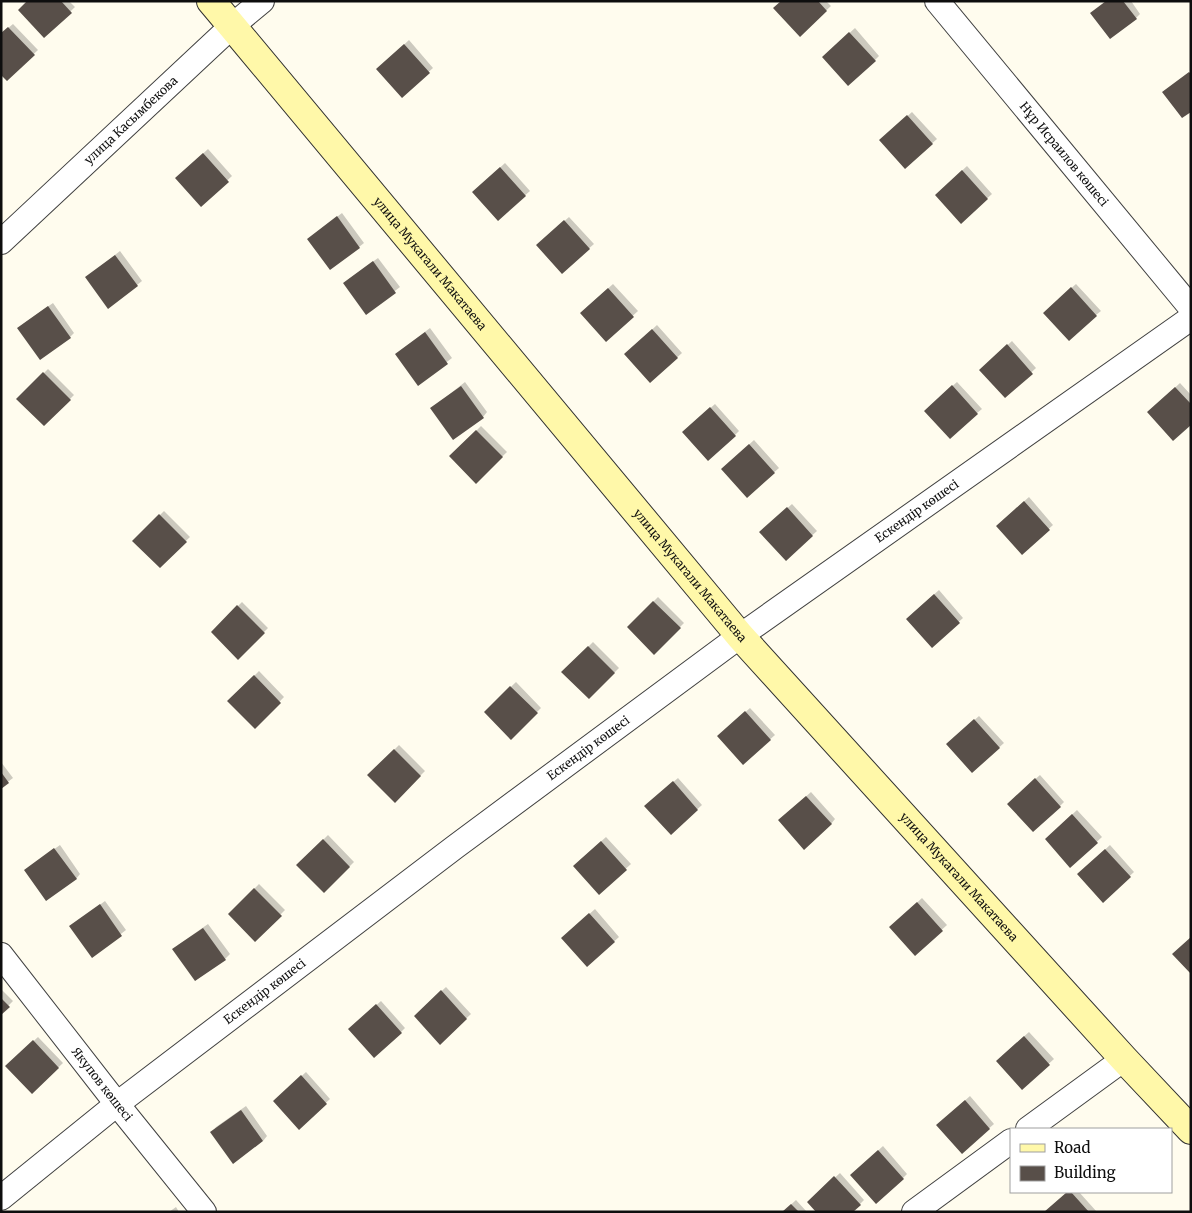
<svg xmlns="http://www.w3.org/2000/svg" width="1192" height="1213" font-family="Merriweather,serif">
<rect width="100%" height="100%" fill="#fffcee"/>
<path fill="#0003" d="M28,1H69L75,7L45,36Z
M782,1H826L831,6L800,35Z
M1106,1H1131L1140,14L1136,18Z
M13,24L38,50L7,79L1,34Z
M855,28L879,56L875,60L823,57Z
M409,40L433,68L402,96L378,69Z
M912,112L937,139L905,167L881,140Z
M208,149L232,176L201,205L181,174Z
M505,163L530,191L498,219L478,188Z
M967,166L992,194L961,222L936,195Z
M342,213L364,243L359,247L308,239Z
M569,217L594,244L562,272L542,241Z
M120,251L142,281L137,285L87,277Z
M378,258L400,287L366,313L349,279Z
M613,284L638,311L606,340L586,308Z
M1076,284L1101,311L1096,315L1049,308Z
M53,303L74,333L70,337L23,324Z
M657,325L682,353L651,381L626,354Z
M430,328L452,358L418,384L401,350Z
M1012,341L1036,368L1005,397L981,370Z
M48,369L74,395L44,425L18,399Z
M465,382L487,412L483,417L432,408Z
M957,382L982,409L977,413L930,406Z
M1180,383L1191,395V423L1149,412Z
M715,404L739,431L735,435L688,428Z
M481,426L507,452L476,482L451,456Z
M754,440L779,468L747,496L727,465Z
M1029,497L1053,525L1022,553L1002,521Z
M792,504L817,531L786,559L761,532Z
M164,511L190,537L160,566L134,541Z
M939,590L963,618L932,646L912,614Z
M658,597L684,623L654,653L628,627Z
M242,602L268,628L238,658L212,632Z
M593,642L619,668L589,698L563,672Z
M259,671L284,697L255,727L229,701Z
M516,682L541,708L511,738L485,712Z
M750,708L775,735L743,763L723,732Z
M979,716L1004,743L972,772L952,740Z
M399,745L425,771L395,801L369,775Z
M1,762L13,778L1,787Z
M1040,775L1064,802L1060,806L1013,799Z
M678,778L702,805L671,833L650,802Z
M811,792L835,819L831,824L784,816Z
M1077,810L1102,837L1071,866L1046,839Z
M328,835L354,862L324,892L298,865Z
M606,837L631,864L599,893L579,861Z
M60,845L80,874L76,879L25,870Z
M1110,845L1134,872L1103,901L1079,874Z
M259,884L285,910L255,940L229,914Z
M922,898L947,925L915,954L891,927Z
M105,901L126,930L92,956L71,926Z
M595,909L619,937L588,965L567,934Z
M208,924L230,954L225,959L196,980L178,945Z
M446,987L471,1014L440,1043L415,1016Z
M1,989L13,1001L1,1013Z
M381,1001L405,1028L401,1032L354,1025Z
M1029,1032L1054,1059L1022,1088L1002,1056Z
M38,1037L63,1063L32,1093L7,1066Z
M306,1072L330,1099L299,1128L275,1101Z
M970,1096L994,1124L962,1152L942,1121Z
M246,1106L267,1136L263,1141L212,1132L216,1127Z
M883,1146L907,1174L903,1178L856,1171Z
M840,1173L864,1200L852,1212L808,1202Z
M1068,1192H1079L1097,1212H1046Z
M796,1200L807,1212H783Z
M176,1207L179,1212H169Z"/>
<path fill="#584f49" d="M27,1H61L72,13L44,38L18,10Z
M781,1H818L827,11L800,37L773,8Z
M1106,1H1123L1137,19L1110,39L1090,13Z
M8,27L35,55L7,81L1,75V33Z
M849,32L876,61L848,86L822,57Z
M404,44L430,73L402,98L376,69Z
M1189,72L1191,74V112L1182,118L1162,92Z
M907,115L933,144L905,169L879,140Z
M203,153L229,182L201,207L175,178Z
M500,167L526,196L498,221L472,192Z
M962,170L988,199L961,224L935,195Z
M337,216L360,248L330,270L307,239Z
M564,220L590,249L562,274L536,245Z
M115,255L138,286L108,309L85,277Z
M373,261L396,293L366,315L343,283Z
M1071,287L1097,316L1069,341L1043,313Z
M608,288L634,317L606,342L580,313Z
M48,306L71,338L40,360L17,328Z
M652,329L678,358L650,383L624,354Z
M425,332L448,364L418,386L395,354Z
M1007,344L1033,374L1005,398L979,370Z
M43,372L71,400L44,426L16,399Z
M952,385L978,414L950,439L924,411Z
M461,386L484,418L453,440L430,408Z
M1175,387L1191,404V425L1173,441L1147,412Z
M710,407L736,436L708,461L682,432Z
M476,430L503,457L476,484L449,456Z
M749,444L775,473L747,498L721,469Z
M1024,501L1050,530L1022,555L996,526Z
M787,507L813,536L786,561L759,532Z
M159,514L187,542L160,568L132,541Z
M934,594L960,623L932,648L906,619Z
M653,601L681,628L654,655L627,627Z
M237,605L265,633L238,660L211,632Z
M588,646L615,673L589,699L561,672Z
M254,675L281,703L255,729L227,701Z
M510,686L538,713L511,740L484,712Z
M745,711L771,740L743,765L717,736Z
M974,719L1000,748L972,773L946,744Z
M394,749L421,776L395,803L367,775Z
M1,772L9,783L1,789Z
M1035,778L1061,807L1033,832L1007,804Z
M673,781L698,810L671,835L644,806Z
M806,796L832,824L804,850L778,820Z
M1072,814L1098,843L1070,868L1045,839Z
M323,839L350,867L324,893L296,865Z
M601,841L627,870L599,895L573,866Z
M54,848L77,879L46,901L24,870Z
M1105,849L1131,877L1103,903L1077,874Z
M254,888L282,916L255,942L228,914Z
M917,902L943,931L915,956L889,927Z
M100,904L122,936L92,958L69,926Z
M589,913L615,942L587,967L561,938Z
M203,928L226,960L195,981L172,949Z
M1191,937V974L1172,954Z
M441,990L467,1019L440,1045L414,1016Z
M1,998L10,1007L1,1015Z
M376,1004L402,1033L374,1058L348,1029Z
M1024,1036L1050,1065L1022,1090L996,1061Z
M33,1040L59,1068L32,1094L5,1066Z
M301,1075L327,1104L299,1130L273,1101Z
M965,1100L990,1129L962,1154L936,1125Z
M241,1110L263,1141L233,1164L210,1132Z
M878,1150L904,1179L876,1204L850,1175Z
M834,1176L861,1205L853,1212H816L807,1202Z
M1067,1192H1071L1089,1212H1044Z
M791,1204L799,1212H782Z"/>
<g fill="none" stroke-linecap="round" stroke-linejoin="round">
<defs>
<g id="street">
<path id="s1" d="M937,1L1191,308"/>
<path id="s2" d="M1,242L232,26L262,1"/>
<path id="s3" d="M1,955L117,1104L204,1212"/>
<path d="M1028,1129L1124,1059"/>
<path id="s4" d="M1,1198L117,1104L455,847L740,636L1191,318"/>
<path d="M914,1212L1011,1141"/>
</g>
<g id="secondary">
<path id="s5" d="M211,1L232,26L740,636L1124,1059L1191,1130"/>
</g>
</defs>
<use href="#street" stroke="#414141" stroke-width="26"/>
<use href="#secondary" stroke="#303030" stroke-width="30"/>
<use href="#street" stroke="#fff" stroke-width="24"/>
<use href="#secondary" stroke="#fff8a9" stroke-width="28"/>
</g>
<g text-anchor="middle" stroke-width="5" stroke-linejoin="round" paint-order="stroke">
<g font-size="12" fill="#0e0e0e" stroke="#fff">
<text dy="4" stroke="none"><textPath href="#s2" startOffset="178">улица Касымбекова</textPath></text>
<text dy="4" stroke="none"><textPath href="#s1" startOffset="199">Нұр Исраилов көшесі</textPath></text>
<text dy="4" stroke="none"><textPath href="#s5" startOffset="342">улица Мукагали Макатаева</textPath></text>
<text dy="4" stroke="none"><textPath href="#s4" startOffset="1145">Ескендір көшесі</textPath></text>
<text dy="4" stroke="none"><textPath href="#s5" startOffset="748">улица Мукагали Макатаева</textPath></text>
<text dy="4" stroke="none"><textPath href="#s4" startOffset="740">Ескендір көшесі</textPath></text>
<text dy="4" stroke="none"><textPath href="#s5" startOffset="1152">улица Мукагали Макатаева</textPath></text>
<text dy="4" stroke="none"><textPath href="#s4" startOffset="335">Ескендір көшесі</textPath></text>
<text dy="4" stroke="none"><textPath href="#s3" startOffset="164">Якупов көшесі</textPath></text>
</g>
</g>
<rect width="1192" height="1213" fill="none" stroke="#0e0e0e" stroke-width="5"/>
<rect x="1010" y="1128" width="162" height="65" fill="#ffffff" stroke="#9f9f9f"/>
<rect x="1020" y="1144" width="25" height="8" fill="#fff8a9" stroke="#9f9f9f"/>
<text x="1054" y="1153" font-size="15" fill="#0e0e0e">Road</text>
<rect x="1020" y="1166" width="25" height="15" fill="#584f49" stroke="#9f9f9f"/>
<text x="1054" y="1178" font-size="15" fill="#0e0e0e">Building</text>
</svg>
